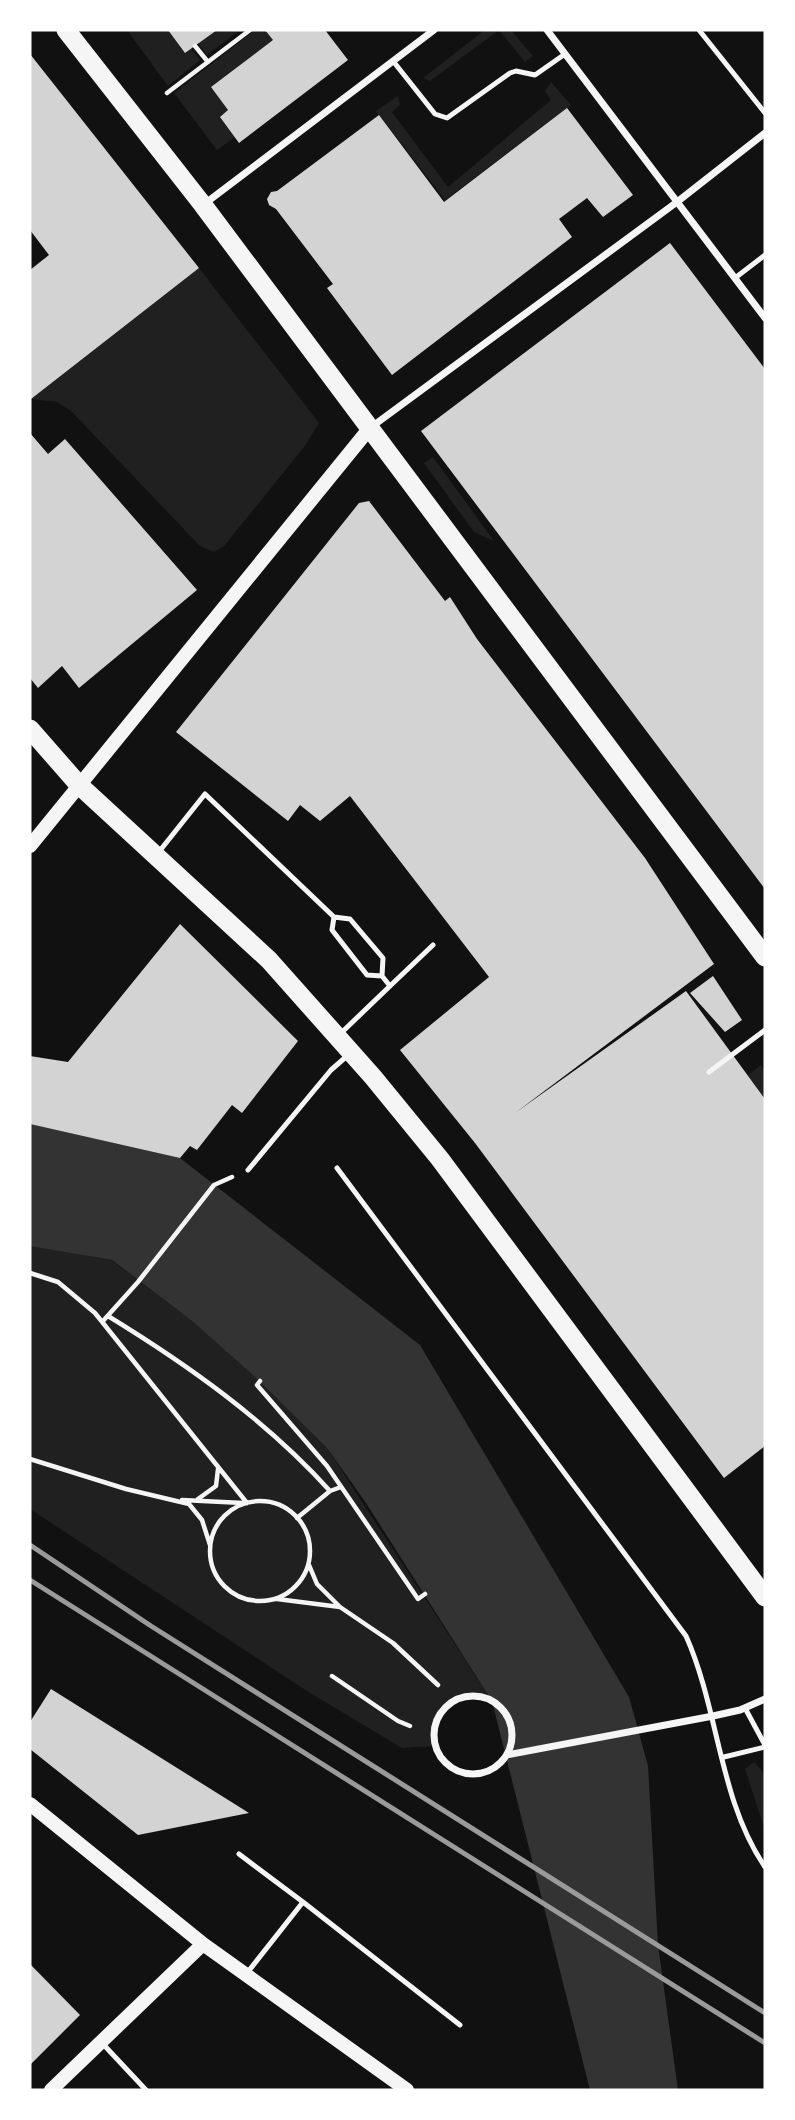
<svg xmlns="http://www.w3.org/2000/svg" width="795" height="2120" font-family="'IBM Plex Sans',sans-serif">
<rect width="100%" height="100%" fill="#111"/>
<path fill="#202020" d="M127,30H168L185,53L191,49L200,60L168,86Z
M217,30H240L207,55L198,43Z
M255,30H265L273,40L211,87L228,110L220,117L235,137L217,150L174,93Z
M485,30H511L533,56L525,62L499,30L430,81L423,78Z
M551,82L571,105L445,200L376,111L398,96L400,105L392,112L448,187L551,100L545,91Z
M199,268L319,423L304,447L224,546L214,552L200,546L71,411L57,402L31,399Z
M433,457L494,541L474,532L424,463Z
M761,1065L765,1071V1099L748,1075Z
M30,1245L111,1260L192,1321L255,1377L327,1448L492,1701C457,1690 432,1709 435,1746L402,1748L307,1691L30,1509Z
M754,1762L765,1775V1830L745,1769Z"/>
<path fill="#333" d="M30,1124L180,1158L420,1345L629,1697L648,1766L658,1945L678,2090H590L492,1701L366,1503L327,1448L255,1377L192,1321L112,1260L30,1246Z"/>
<path fill="#d3d3d3" d="M168,30H217L185,53Z
M265,30H325L348,60L239,143L220,117L228,110L211,87L273,40Z
M30,54L199,268L31,399L30,270L49,255L30,230Z
M567,108L633,195L603,217L587,198L559,219L572,237L392,375L327,288L333,284L276,209L269,205L267,199L271,192L277,191L379,115L444,202Z
M670,243L765,369V889L421,431Z
M30,433L48,454L65,439L197,590L79,688L62,666L38,688L30,678Z
M369,501L445,601L450,597L477,639L645,858L714,964L515,1113L686,991L765,1099V1446L724,1478L475,1143L400,1050L489,977L350,796L320,821L300,805L288,821L176,732L359,503Z
M180,924L298,1041L242,1113L232,1105L197,1150L190,1146L180,1158L30,1124V1056L68,1062Z
M713,976L742,1020L725,1032L690,993Z
M51,1689L249,1813L138,1835L30,1749V1722Z
M30,1964L80,2015L30,2065Z"/>
<g fill="none" stroke-linecap="round" stroke-linejoin="round">
<path stroke="#f5f5f5" stroke-width="4.5" d="M195,46L208,62
M167,93L250,30
M30,1273L58,1282L95,1313L247,1503
M108,1316C188,1365 267,1421 330,1491L341,1487
M103,1321L138,1282L214,1185L232,1177
M260,1381L257,1385L327,1466L418,1599L425,1594
M30,1459L126,1489L189,1504L202,1520L210,1545
M198,1499L216,1486L218,1469
M182,1500L243,1503
M210 1551a50 50 0 1 1 100 0a50 50 0 1 1-100 0Z
M297,1518L330,1491
M277,1599L340,1607L317,1584L309,1565
M340,1607L393,1643L438,1685
M332,1676L398,1721L410,1726"/>
<path stroke="#f5f5f5" stroke-width="5" d="M699,30L765,113
M393,61L435,114L447,118L510,73L516,71L535,75L565,54
M735,278L765,255
M158,853L205,794L334,917L350,919L383,958L382,976L367,975L332,930L334,917
M382,976L390,986L433,945
M339,1035L390,986
M709,1072L765,1030
M337,1168L686,1636C719,1710 719,1800 765,1867
M248,1170L331,1070L347,1056
M745,1708L765,1745
M724,1757L765,1747
M239,1854L303,1902
M247,1973L303,1902L460,2025
M102,2043L146,2090"/>
<path stroke="#f5f5f5" stroke-width="7" d="M547,30L765,318
M203,205L434,30
M370,428L677,202L765,133
M434 1735a39 39 0 1 1 78 0a39 39 0 1 1-78 0Z
M507,1755L713,1716L740,1710L765,1699"/>
<path stroke="#f5f5f5" stroke-width="14" d="M30,846L369,429
M30,1804L203,1944L407,2090
M51,2090L203,1944"/>
<path stroke="#f5f5f5" stroke-width="19" d="M66,30L203,205L765,957
M30,729L79,785L269,960L373,1077L440,1159L765,1597"/>
<path stroke="#9a9a9a" stroke-width="5" d="M30,1545L151,1626L765,2013
M30,1580L765,2043"/>
</g>
<rect width="795" height="2120" fill="none" stroke="#ffffff" stroke-width="63"/>
</svg>
